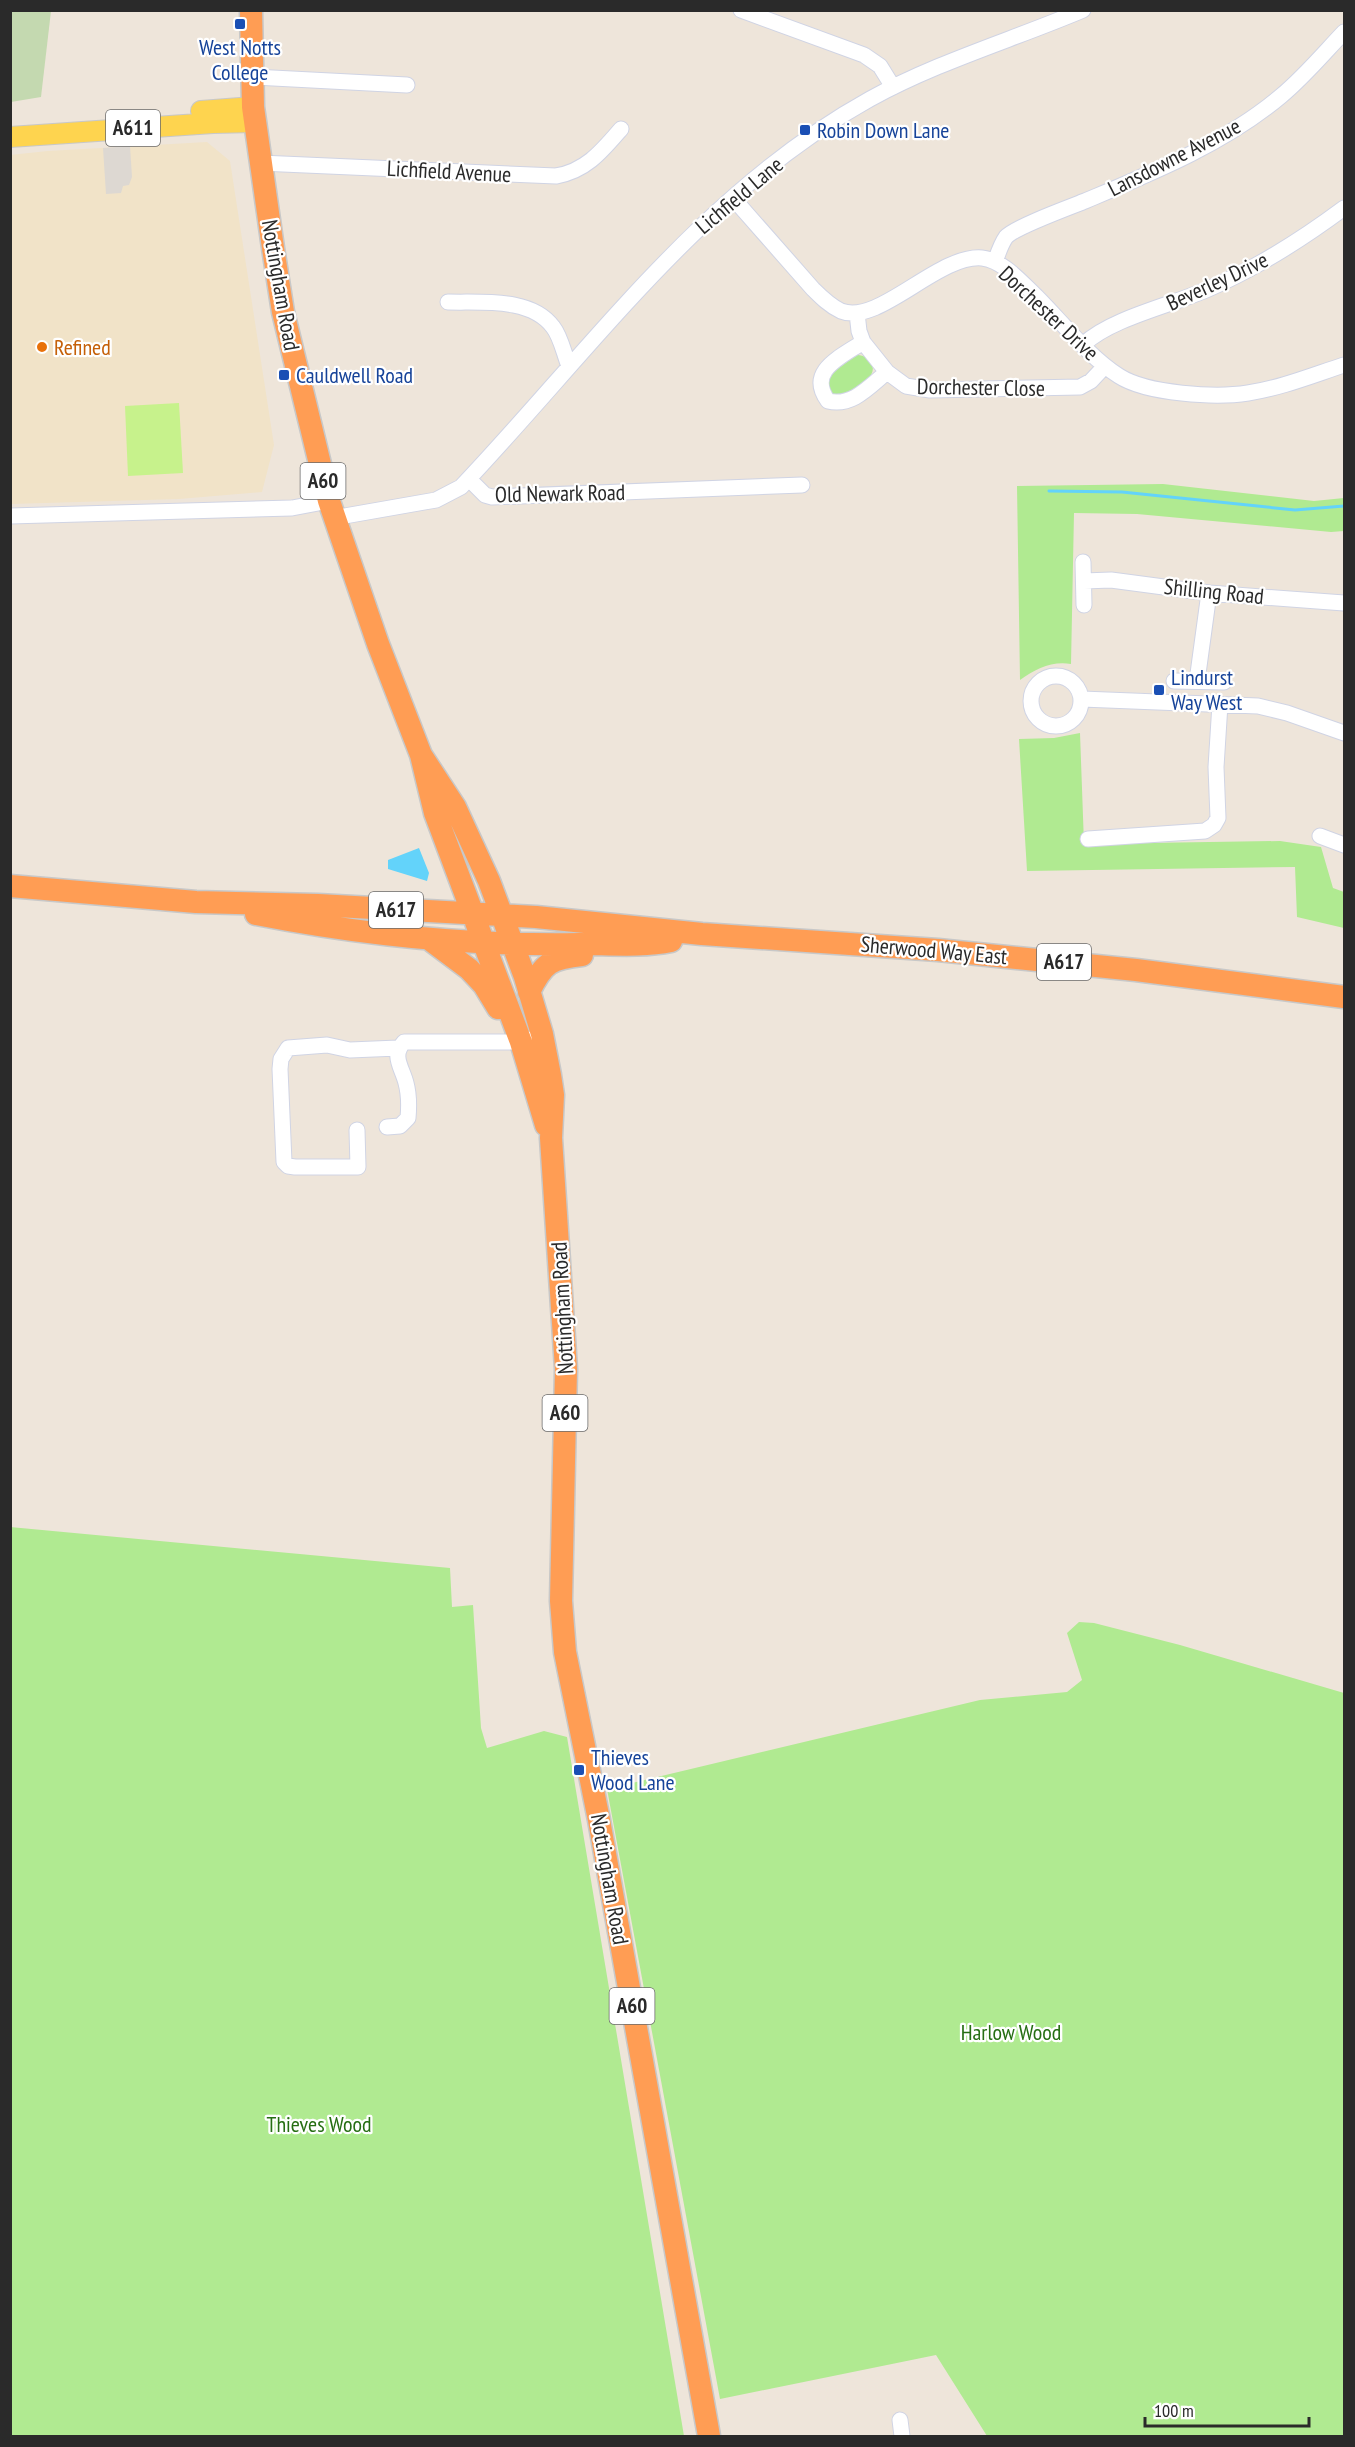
<svg xmlns="http://www.w3.org/2000/svg" width="1355" height="2447" font-family="'PT Sans Narrow',sans-serif">
<rect width="100%" height="100%" fill="#eee5da"/>
<path fill="#f1e3c8" d="M207,142L230,161L274,445L262,492L179,499L11,504L10,155L48,151Z"/>
<path fill="#b0ea91" d="M857,355C867,355 877,364 871,375C867,383 853,394 844,396C840,397 834,396 829,395L828,375Z
M1163,484L1314,501L1344,498V531L1331,532L1137,514L1074,513L1071,664C1051,661 1036,669 1020,680L1017,486Z
M1080,733L1084,844L1280,841L1321,847L1333,888L1344,892V928L1297,917L1295,867L1027,871L1019,739L1054,738Z
M10,1527L450,1568L452,1607L473,1605L481,1728L487,1748L544,1731L567,1737L684,2436H11Z
M1079,1622L1094,1623L1180,1645L1344,1693V2436H987L936,2355L720,2399L607,1789L980,1700L1067,1692L1082,1680L1067,1633Z"/>
<path fill="#c4d9b0" d="M11,10L51,11L41,97L11,102Z"/>
<path fill="#c7f28c" d="M179,403L183,473L128,476L125,406Z"/>
<path fill="#ddd8d2" d="M130,146L132,177L129,185L123,186L121,193L106,194L103,148Z"/>
<path fill="#63d3fa" d="M419,848L429,873L427,881L388,869V860Z"/>
<g fill="none" stroke-linecap="round" stroke-linejoin="round">
<path stroke="#63d3fa" stroke-width="3" d="M1049,491L1122,492L1295,510L1344,506"/>
<defs>
<path id="minor" d="M741,10L864,55L880,66L893,87
M252,77L407,85
M260,163L556,176C586,171 602,151 621,129
M733,198L813,289C821,297 830,306 841,311C879,326 938,254 982,258C1003,260 1023,284 1037,297C1063,323 1088,356 1119,376C1147,394 1216,398 1248,393C1281,388 1313,375 1344,365
M995,262C998,253 1001,244 1006,237C1015,227 1070,207 1085,201C1152,173 1224,144 1281,96C1304,77 1324,53 1344,32
M448,302C482,303 531,297 553,327C561,337 564,354 569,366
M857,313L859,331L863,342L887,372L906,386L930,390L1080,387L1091,381L1105,366
M863,342C841,357 806,371 828,401C852,407 869,387 887,372
M1084,344C1110,319 1171,305 1206,290C1255,269 1301,240 1344,208
M469,479L485,495L492,497L802,485
M10,516L292,508L329,501
M333,518L436,500L461,487C590,351 702,192 870,99C937,62 1012,40 1083,10
M1083,562L1084,605
M1084,581L1111,580L1209,593L1344,603
M1031 701a25 25 0 1 1 50 0a25 25 0 1 1-50 0Z
M1174,681L1224,682
M1197,681L1209,593
M1082,699L1258,706L1287,713L1344,733
M1320,836L1344,845
M1088,839L1205,831L1214,825L1218,818L1216,767L1220,704
M387,1127L400,1126L408,1118C409,1107 409,1094 406,1083C402,1067 391,1056 404,1042H521L528,1039
M357,1130L358,1167H295L288,1166L284,1162L280,1069L281,1059L288,1048L327,1045L350,1050L398,1048
M900,2420L902,2436"/>
<path id="major" d="M201,111L253,107
M10,137L213,123L255,122"/>
<path id="highway" d="M251,10L253,107L273,248L283,312L329,501L378,644L421,755L435,813L521,1042L546,1125
M421,755L455,807L489,881L525,977L542,1034L550,1075L553,1095L551,1138L566,1369L561,1601L565,1652L599,1820L709,2436
M10,886L196,902L318,905L536,917L702,934L938,950L1136,970L1344,997
M256,914C363,935 471,946 580,944C609,944 642,947 671,941
M429,939L469,969L484,985L498,1008
M529,992C543,963 551,958 582,955"/>
</defs>
<use href="#minor" stroke="#d0d4e4" stroke-width="17"/>
<use href="#major" stroke="#c8c8c8" stroke-width="22"/>
<use href="#highway" stroke="#c8c8c8" stroke-width="25"/>
<use href="#minor" stroke="#fff" stroke-width="15"/>
<use href="#major" stroke="#fed44f" stroke-width="20"/>
<use href="#highway" stroke="#ff9d54" stroke-width="22"/>
</g>
<g fill="#1a4fb4" stroke="#fff" stroke-width="2">
<rect x="234" y="18" width="12" height="12" rx="3"/>
<rect x="799" y="124" width="12" height="12" rx="3"/>
<rect x="278" y="369" width="12" height="12" rx="3"/>
<rect x="1153" y="684" width="12" height="12" rx="3"/>
<rect x="573" y="1764" width="12" height="12" rx="3"/>
</g>
<circle fill="#e8710a" stroke="#fff" stroke-width="2" cx="42" cy="347" r="6"/>
<g text-anchor="middle" stroke-width="4.5" stroke-linejoin="round" paint-order="stroke">
<g fill="#fff" stroke="#6a6a6a" stroke-width="1.5">
<rect x="106" y="110" width="54" height="36" rx="4.5"/>
<rect x="300.5" y="463" width="45" height="36" rx="4.5"/>
<rect x="369" y="892" width="54" height="36" rx="4.5"/>
<rect x="1037" y="944" width="54" height="36" rx="4.5"/>
<rect x="542.5" y="1395" width="45" height="36" rx="4.5"/>
<rect x="609.5" y="1988" width="45" height="36" rx="4.5"/>
</g>
<g font-size="21" font-weight="bold" fill="#2a2a2a">
<text x="133" y="135">A611</text>
<text x="323" y="488">A60</text>
<text x="396" y="917">A617</text>
<text x="1064" y="969">A617</text>
<text x="565" y="1420">A60</text>
<text x="632" y="2013">A60</text>
</g>
<g font-size="22" fill="#164399" stroke="#fff" text-anchor="start">
<text x="240" y="55" text-anchor="middle">West Notts<tspan x="240" dy="25">College</tspan></text>
<text x="817" y="138">Robin Down Lane</text>
<text x="296" y="383">Cauldwell Road</text>
<text x="1171" y="685">Lindurst<tspan x="1171" dy="25">Way West</tspan></text>
<text x="591" y="1765">Thieves<tspan x="591" dy="25">Wood Lane</tspan></text>
</g>
<g font-size="22" fill="#2a2a2a" stroke="#fff">
<text transform="translate(1174 157) rotate(-27)" y="8">Lansdowne Avenue</text>
<text transform="translate(449 171) rotate(3)" y="8">Lichfield Avenue</text>
<text transform="translate(739 195) rotate(-40)" y="8">Lichfield Lane</text>
<text transform="translate(1217 281) rotate(-25)" y="8">Beverley Drive</text>
<text transform="translate(281 285) rotate(80)" y="8">Nottingham Road</text>
<text transform="translate(1049 313) rotate(43)" y="8">Dorchester Drive</text>
<text transform="translate(981 387) rotate(1)" y="8">Dorchester Close</text>
<text transform="translate(560 493) rotate(-1)" y="8">Old Newark Road</text>
<text transform="translate(1214 591) rotate(6)" y="8">Shilling Road</text>
<text transform="translate(934 950) rotate(5)" y="8">Sherwood Way East</text>
<text transform="translate(562 1308) rotate(-93)" y="8">Nottingham Road</text>
<text transform="translate(610 1879) rotate(80)" y="8">Nottingham Road</text>
</g>
<g font-size="22" fill="#c56008" stroke="#fff" text-anchor="start">
<text x="54" y="355">Refined</text>
</g>
<g font-size="22" fill="#266e13" stroke="#fff">
<text x="1011" y="2040">Harlow Wood</text>
<text x="319" y="2132">Thieves Wood</text>
</g>
</g>
<rect width="1355" height="2447" fill="none" stroke="#2a2a2a" stroke-width="24"/>
<path d="M1145 2417v9h164v-9" fill="none" stroke="#2a2a2a" stroke-width="3"/>
<text x="1154" y="2417" font-size="18" fill="#2a2a2a" stroke="#ffffff" stroke-width="4.5" paint-order="stroke">100 m</text>
</svg>
